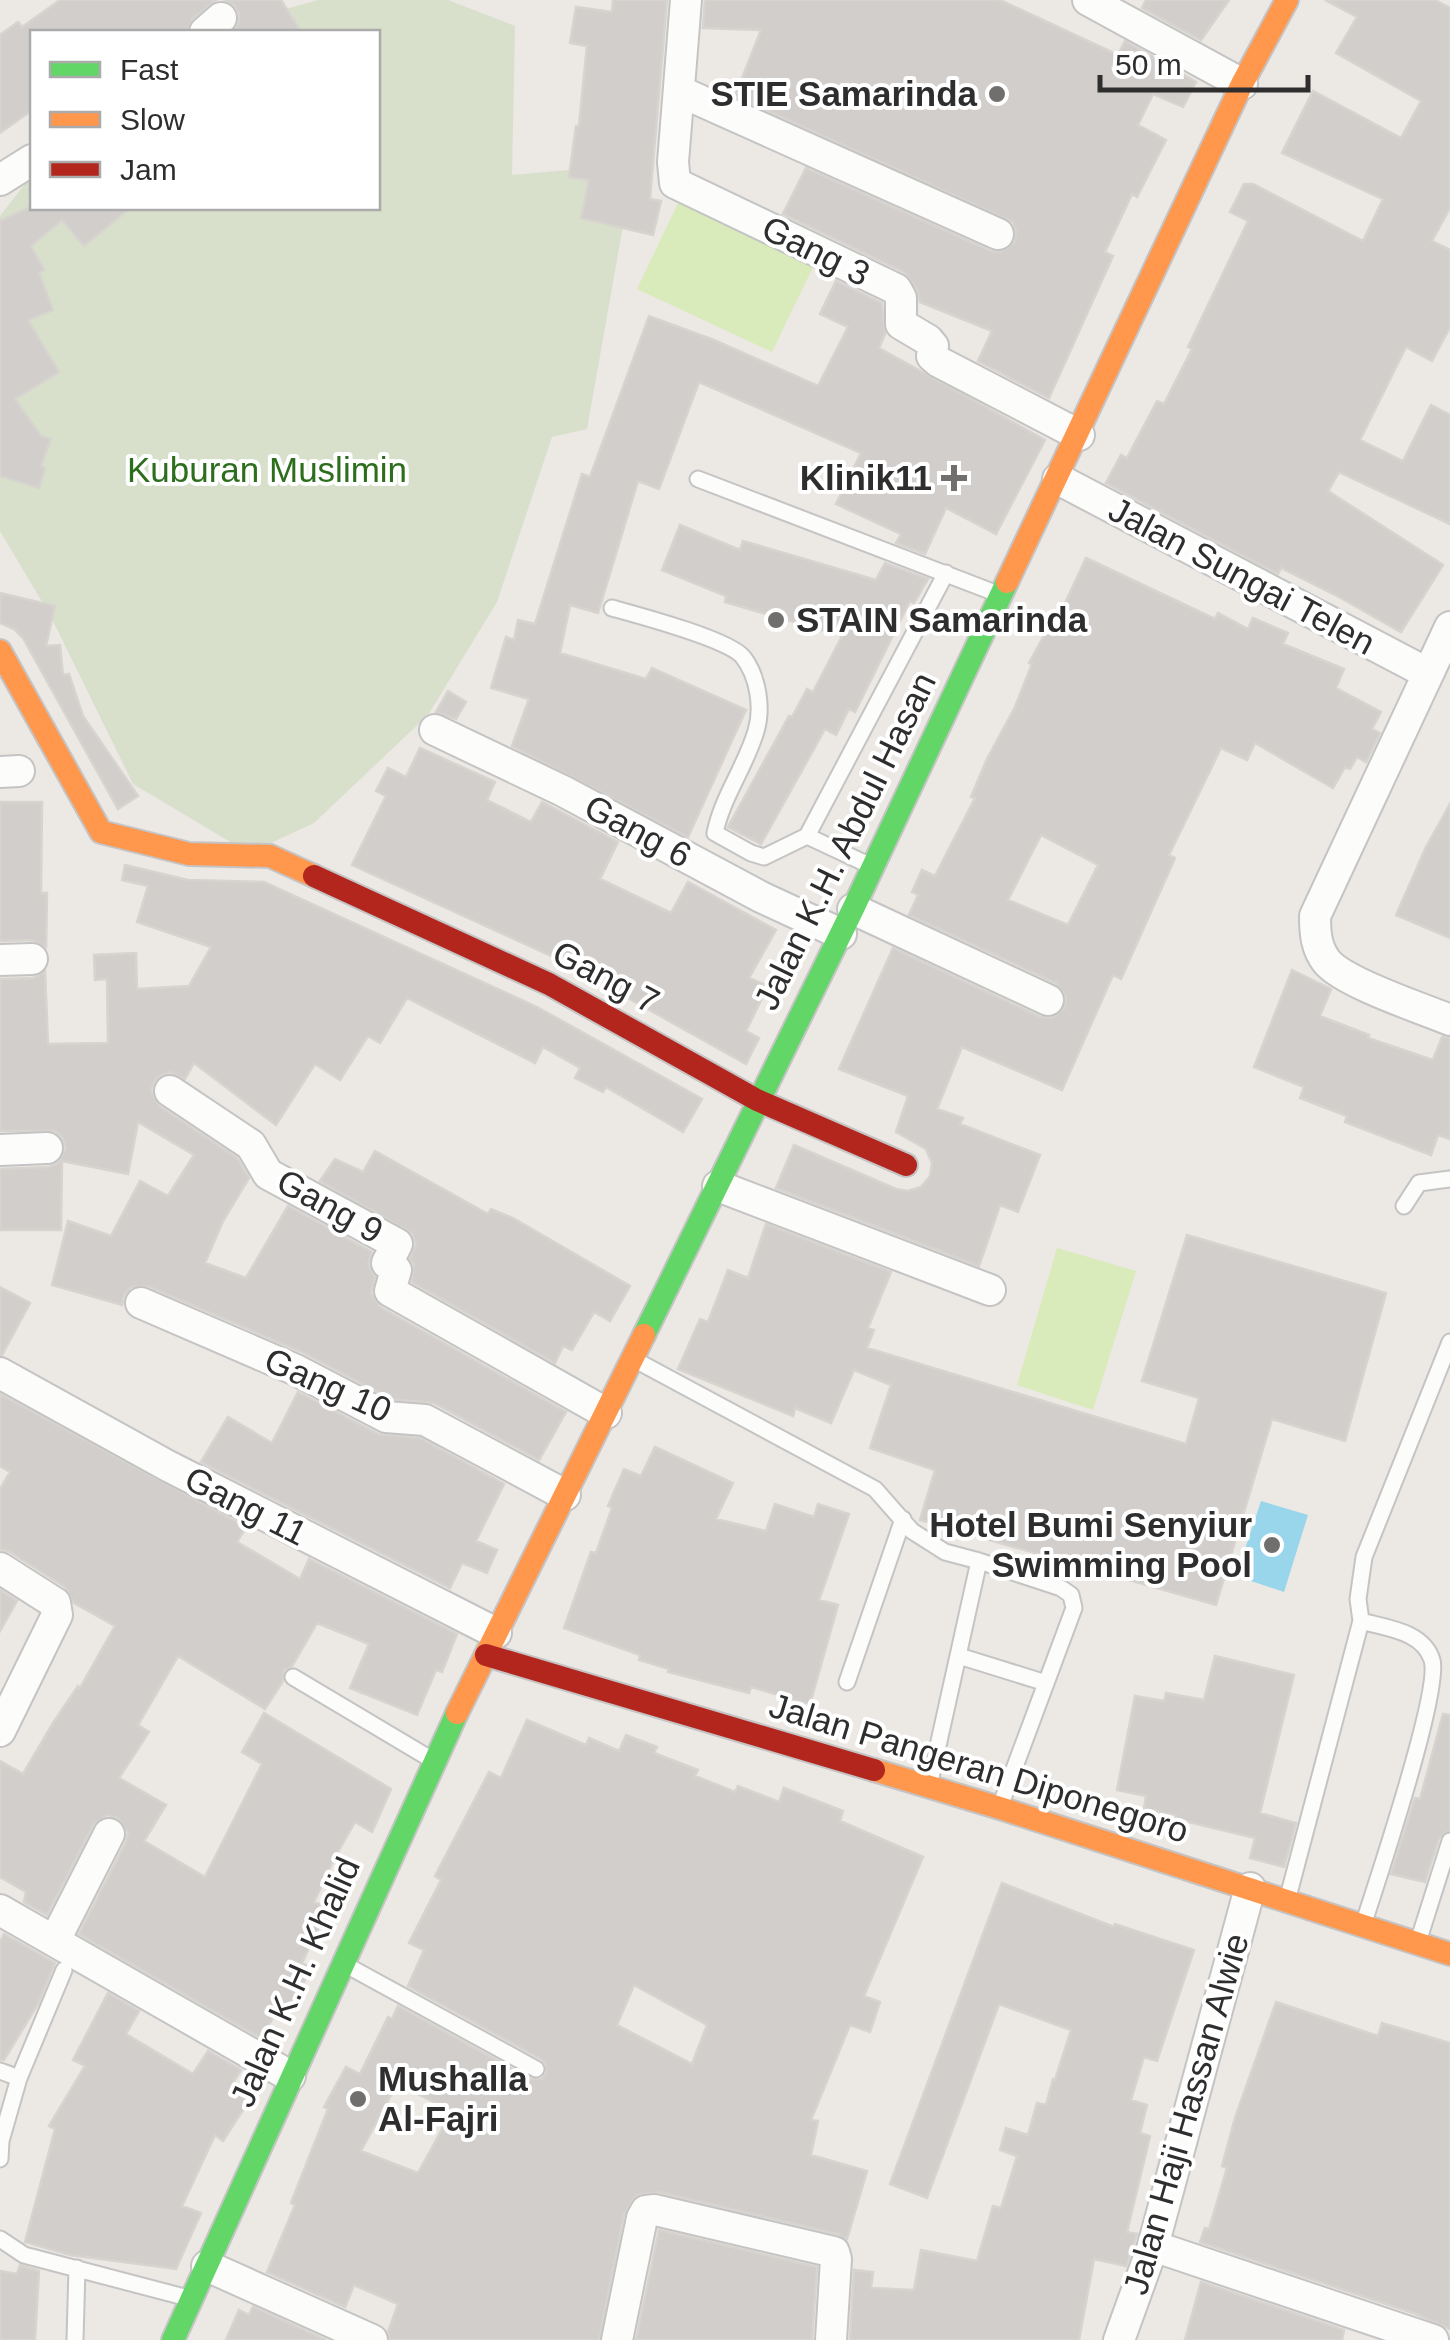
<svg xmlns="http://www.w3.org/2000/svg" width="1450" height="2340" font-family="Helvetica,sans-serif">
<rect width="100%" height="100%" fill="#ece8e4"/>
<path fill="#d8e0cc" d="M318,0H448L515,26L512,175L634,164L587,429L552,437L497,602L428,715L314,823L249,853L133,784L51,617L0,531V216L32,175V208H378V32H205Z"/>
<path fill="#d9eabb" d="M679,201L815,263L772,352L637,289Z
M1057,1248L1136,1271L1093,1410L1017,1385Z"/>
<path fill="#99d6ec" d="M1261,1501L1308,1515L1284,1592L1236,1576Z"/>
<path fill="#d1cecb" stroke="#d7d4d0" stroke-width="2.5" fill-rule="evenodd" d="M60,0H216L193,18L187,32H32V110L0,133V35L18,22L22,27Z
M225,0H281L301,32H233L239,23V13L234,5Z
M613,0H667L650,199L661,201L653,235L581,218L589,180L569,177L576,126H579L587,46L570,43L576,7L612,12Z
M705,0H1000L1118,55L1125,41L1196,82L1183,107L1153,94L1138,125L1166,140L1137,197L1132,194L1105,252L1113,256L1049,398L978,361L992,331L920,302L917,289L904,272L783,214L806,168L991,251L1001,252L1015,242L1016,231L1013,222L735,96L761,30L703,28Z
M1146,0H1229L1201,40L1142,8Z
M1325,0H1435L1450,8V208L1432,241L1450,250V327L1432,361L1406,347L1360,440L1403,461L1431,405L1450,415V524L1339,472L1328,491L1443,565L1401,632L1339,597L1281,568L1278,574L1106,483L1121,455L1127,458L1157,401L1164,404L1192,349L1188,347L1248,221L1230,212L1244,184H1253L1363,241L1383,199L1282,153L1313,91L1401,138L1421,101L1336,53L1357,17Z
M28,208H130L84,246L62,220L31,246L44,270L39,273L53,310L28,320L59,372L15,399L41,436L51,439L41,466L45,468L39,488L0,476V221Z
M836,281L882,303L885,334L879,348L1045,440L996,534L946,508L925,554L896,543L901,534L836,504L861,453L699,382L659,489L638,481L598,613L570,605L560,653L646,679L652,668L746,710L688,837L512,746L529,699L491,688L506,637L514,640L518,620L535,624L582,474L590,477L649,316L714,340L818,386L848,327L820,314Z
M680,525L740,550L743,541L876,580L885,563L928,579L914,603L910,601L855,712L849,709L836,735L825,729L761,844L728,827L789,716L792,717L807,689L813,692L842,636L725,602L726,596L662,570Z
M1086,558L1215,619L1218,613L1248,629L1253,618L1288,633L1283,644L1344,669L1336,688L1381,712L1372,729L1380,733L1366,762L1357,757L1350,769L1345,767L1333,788L1255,743L1247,760L1221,748L1169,855L1175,858L1121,979L1113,975L1062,1090L962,1047L937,1109L963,1118L960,1124L1040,1155L1018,1212L1000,1205L979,1266L776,1188L794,1145L896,1189L908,1191L921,1187L930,1176L932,1163L926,1149L896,1132L908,1096L839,1069L893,948L1040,1017L1051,1018L1064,1009L1066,997L1056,983L909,915L918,895L912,892L922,870L935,876L975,798L971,797L987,759L1015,707L1032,664L1029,663L1058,610L1061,612ZM1041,835L1098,865L1068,925L1008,900Z
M0,593L55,606L46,646L60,645L63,675L69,674L83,716L138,796L118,809L23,638L14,629L0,623Z
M448,691L466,702L456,719L436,712Z
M420,748L495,782L487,800L531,822L542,802L618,842L600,879L671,913L688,882L776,930L749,978L768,986L746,1031L759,1038L746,1064L560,960L352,865L386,796L376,791L388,768L406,777Z
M0,802H42L41,893H47L46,947L32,940L0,941Z
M1450,804V938L1396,915L1426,847Z
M125,865L188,880L264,882L537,1007L702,1099L683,1132L606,1087L603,1092L575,1078L580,1068L543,1047L535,1063L407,998L380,1043L368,1036L340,1080L315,1064L276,1125L194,1063L185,1079L170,1072L161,1075L154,1081L151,1091L159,1106L237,1158L249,1178L223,1221L205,1263L246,1278L288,1206L372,1252L368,1264L375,1277L371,1293L380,1307L566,1412L539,1460L434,1403L391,1399L304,1353L148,1286L131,1287L124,1295L122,1305L52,1285L68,1221L111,1236L140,1181L168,1196L194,1155L138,1122L128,1174L62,1161L61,1230H0V1169L49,1167L58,1163L66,1148L62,1137L55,1131H0V979L33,978L45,971L48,1044L108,1043L107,979L95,980L94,955L136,953L137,989L189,986L211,947L137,922L148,886L122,880Z
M1292,970L1331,989L1320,1016L1369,1035L1368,1038L1433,1060L1442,1037L1450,1038V1139L1438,1135L1431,1155L1345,1122L1347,1116L1300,1098L1304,1087L1254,1067Z
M375,1151L488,1214L491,1209L513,1218L630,1286L610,1321L594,1312L572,1350L563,1346L555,1363L412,1282L414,1265L410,1259L416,1244L412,1233L320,1181L335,1159L363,1172Z
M766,1224L891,1272L868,1328L874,1330L867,1348L1186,1444L1199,1398L1142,1381L1187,1235L1386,1293L1345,1441L1272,1419L1216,1605L920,1520L935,1470L870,1448L891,1385L854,1370L831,1423L795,1408L793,1416L678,1369L700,1319L708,1322L728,1270L748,1278Z
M0,1287L30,1303L2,1355L0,1354Z
M298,1392L378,1434L420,1438L504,1484L476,1541L497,1550L487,1573L462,1563L450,1588L201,1462L228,1417L272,1443Z
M0,1394L246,1527L237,1542L300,1579L309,1559L457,1634L442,1672L436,1670L417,1715L350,1688L369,1644L317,1623L292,1666L284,1670L283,1681L265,1709L178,1656L138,1725L149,1732L119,1778L166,1805L144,1841L205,1877L262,1764L242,1752L264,1713L391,1789L372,1832L355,1822L334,1859L314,1902L328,1908L302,1963L311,1968L290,2009L281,2004L261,2038L79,1934L126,1842L128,1832L118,1818L107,1815L93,1825L47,1915L24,1902L26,1892L0,1877V1761L23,1774L53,1723L78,1686L80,1688L115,1626L74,1603L65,1587L10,1552L0,1549V1489L10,1472L0,1466Z
M655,1447L733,1483L716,1519L766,1531L775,1504L814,1517L818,1504L849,1514L819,1600L838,1605L810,1704L751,1687L749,1693L668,1672L669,1669L639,1660L640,1655L564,1628L591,1552L596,1553L612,1508L608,1506L624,1469L641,1476Z
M0,1590L17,1601L0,1631Z
M1215,1656L1294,1675L1260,1813L1296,1823L1284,1867L1250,1858L1255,1838L1176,1819V1815L1144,1809L1146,1796L1117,1790L1135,1696L1164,1701L1166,1693L1204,1700Z
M1443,1714L1450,1715V1830L1439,1838L1425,1882L1391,1874L1415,1798L1420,1799Z
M527,1720L586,1745L589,1738L619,1751L626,1735L657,1747L654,1753L698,1770L695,1776L735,1792L738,1786L779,1802L784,1788L843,1811L840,1821L923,1857L864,1996L880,2002L870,2032L850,2025L811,2120L818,2121L811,2155L867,2171L847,2239L838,2234L659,2192L636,2195L624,2214L599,2340H390L388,2332L398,2304L354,2285L345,2307L267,2272L295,2205L291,2203L328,2109L324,2107L346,2067L360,2074L388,2017L392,2019L398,2006L531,2079H541L546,2074V2064L541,2059L408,1986L424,1950L409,1943L441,1880L435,1876L489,1772L501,1778ZM634,1985L707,2025L692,2064L617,2025ZM397,2084L452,2111L418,2173L361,2151Z
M1002,1883L1114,1927L1115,1924L1194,1950L1157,2061L1144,2057L1131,2100L1147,2105L1140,2133L1150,2136L1127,2232L1137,2234L1135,2240L1126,2266L1094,2259L1079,2340H850L854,2270L873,2272L871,2288L914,2290L921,2250L977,2261L993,2206L1001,2208L1017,2156L1000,2150L1006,2128L1028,2135L1037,2103L1046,2105L1053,2079L1055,2080L1071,2030L999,2004L927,2198L890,2184Z
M4,1934L55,1963L38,2004L4,2060H0V1942Z
M108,1993L139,2011L126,2034L193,2074L208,2051L241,2070L231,2086L250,2099L223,2141L215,2135L182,2206L201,2213L176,2269L70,2255L25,2242L55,2129L49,2126L85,2066L73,2060Z
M1276,2002L1378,2036L1382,2023L1450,2043V2329L1416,2314L1200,2242L1205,2228L1209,2229L1227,2168L1222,2166L1235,2118Z
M659,2230L817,2267L812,2340H636Z
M20,2265L39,2271L35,2340H0V2271L17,2274Z
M1201,2282L1344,2330L1342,2340H1185Z
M253,2307L326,2340H226L239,2310L249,2315Z"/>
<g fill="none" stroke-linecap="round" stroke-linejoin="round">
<defs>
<path id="lane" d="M698,479L998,594
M612,608C637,615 728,639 743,657C758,676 763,708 756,731C746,766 722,797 715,833L751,853L764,857L807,836L946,573
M807,836L871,866
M1404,1206L1419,1183L1450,1179
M637,1361L875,1489L912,1531L945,1552L979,1561
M1361,1621L1358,1599L1364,1557L1450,1342
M959,1656L1046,1683
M293,1677L429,1758
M847,1682L903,1519
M930,1782L979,1561L1061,1588L1071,1595L1074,1608L1001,1804
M1288,1897L1361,1621C1386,1628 1423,1631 1432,1660C1441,1690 1377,1882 1364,1922
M1418,1942L1450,1841
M346,1965L536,2069
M0,2071L19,2078L1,2141L0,2159
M19,2078L64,1970
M0,2239L24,2255L188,2298
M75,2340L77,2268"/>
<path id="street" d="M686,0L673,162L675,183L896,289L901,298V324L928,340L933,346L932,356L939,362L1079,435
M1088,0L1242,84
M205,32L221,18
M679,91L998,234
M0,180L32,160
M1058,479L1427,673
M1450,627L1315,916C1315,933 1316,948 1327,962C1345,983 1421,1008 1450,1020
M435,730L563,791L761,897L841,934
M0,772L19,771
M853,909L1048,1000
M0,960L32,959
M170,1091L251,1145L268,1174L397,1244L387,1263L396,1270L390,1291L606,1413
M0,1150L47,1148
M718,1186L990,1290
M141,1303L296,1370L386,1417L425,1420L565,1495
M0,1373L168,1466L496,1633
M0,1568L55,1603L57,1615L0,1731
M0,1910L290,2076
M55,1940L109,1834
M1153,2246L1433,2340
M207,2266L372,2340
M617,2340L642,2218L646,2211L655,2210L834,2252L836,2259L831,2340
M1119,2340L1153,2246L1250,1888"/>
<path id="fast" d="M644,1335L853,909L1007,582
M173,2340L457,1713"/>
<path id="slow" d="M1007,582L1242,84L1287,0
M0,651L101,832L189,854L270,856L314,876
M457,1713L644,1335
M874,1770L1000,1808L1450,1954"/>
<path id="jam" d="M314,876L549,984L757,1100L906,1165
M486,1655L874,1770"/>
</defs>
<use href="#lane" stroke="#c5c4c5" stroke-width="19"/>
<use href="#street" stroke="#c5c4c5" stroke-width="34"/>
<use href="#fast" stroke="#c5c4c5" stroke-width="26"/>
<use href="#slow" stroke="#c5c4c5" stroke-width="26"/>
<use href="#jam" stroke="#c5c4c5" stroke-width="26"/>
<use href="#lane" stroke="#fcfcfb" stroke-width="15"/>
<use href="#street" stroke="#fcfcfb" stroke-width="30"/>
<use href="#fast" stroke="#63d668" stroke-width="22"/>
<use href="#slow" stroke="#ff974d" stroke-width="22"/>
<use href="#jam" stroke="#b3261e" stroke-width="22"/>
</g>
<g fill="#706f6e" stroke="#fff" stroke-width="4">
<circle cx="997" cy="94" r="10"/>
<path d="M949 463h10v10h10v10h-10v10h-10v-10h-10v-10h10z"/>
<circle cx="776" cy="620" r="10"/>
<circle cx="1272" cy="1545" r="10"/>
<circle cx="358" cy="2099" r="10"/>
</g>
<g text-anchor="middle" stroke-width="8" stroke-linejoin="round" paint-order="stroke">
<g font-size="35" font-weight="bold" fill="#2e2e2e" stroke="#fff" text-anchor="end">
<text x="977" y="106">STIE Samarinda</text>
<text x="932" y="490">Klinik11</text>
<text x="796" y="632" text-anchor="start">STAIN Samarinda</text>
<text x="1252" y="1537">Hotel Bumi Senyiur<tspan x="1252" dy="40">Swimming Pool</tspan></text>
<text x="378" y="2091" text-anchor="start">Mushalla<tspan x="378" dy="40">Al-Fajri</tspan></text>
</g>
<g font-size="35" fill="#2e2e2e" stroke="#fff">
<text transform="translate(816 251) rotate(26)" y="12">Gang 3</text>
<text transform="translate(1242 576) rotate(28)" y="12">Jalan Sungai Telen</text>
<text transform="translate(638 831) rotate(28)" y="12">Gang 6</text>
<text transform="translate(845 841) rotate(-64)" y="12">Jalan K.H. Abdul Hasan</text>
<text transform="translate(606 977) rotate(28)" y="12">Gang 7</text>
<text transform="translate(330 1206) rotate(29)" y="12">Gang 9</text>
<text transform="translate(328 1385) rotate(24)" y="12">Gang 10</text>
<text transform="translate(246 1506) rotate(27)" y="12">Gang 11</text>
<text transform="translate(979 1768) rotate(17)" y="12">Jalan Pangeran Diponegoro</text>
<text transform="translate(295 1982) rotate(-66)" y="12">Jalan K.H. Khalid</text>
<text transform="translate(1186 2114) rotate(-74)" y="12">Jalan Haji Hassan Alwie</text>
</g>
<g font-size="35" fill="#2c6e1b" stroke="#fff">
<text x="267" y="482">Kuburan Muslimin</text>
</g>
</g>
<rect x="30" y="30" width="350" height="180" fill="#ffffff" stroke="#ababab" stroke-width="2.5"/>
<rect x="50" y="62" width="50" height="15" fill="#63d668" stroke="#ababab" stroke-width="2.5"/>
<text x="120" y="80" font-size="30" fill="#2e2e2e">Fast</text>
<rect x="50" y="112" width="50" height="15" fill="#ff974d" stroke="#ababab" stroke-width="2.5"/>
<text x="120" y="130" font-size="30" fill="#2e2e2e">Slow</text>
<rect x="50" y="162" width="50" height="15" fill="#b3261e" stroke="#ababab" stroke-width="2.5"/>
<text x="120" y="180" font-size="30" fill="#2e2e2e">Jam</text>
<path d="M1100 75v15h208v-15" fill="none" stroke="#2e2e2e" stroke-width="5"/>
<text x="1115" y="75" font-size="30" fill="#2e2e2e" stroke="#ffffff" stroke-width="8" paint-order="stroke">50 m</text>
</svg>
